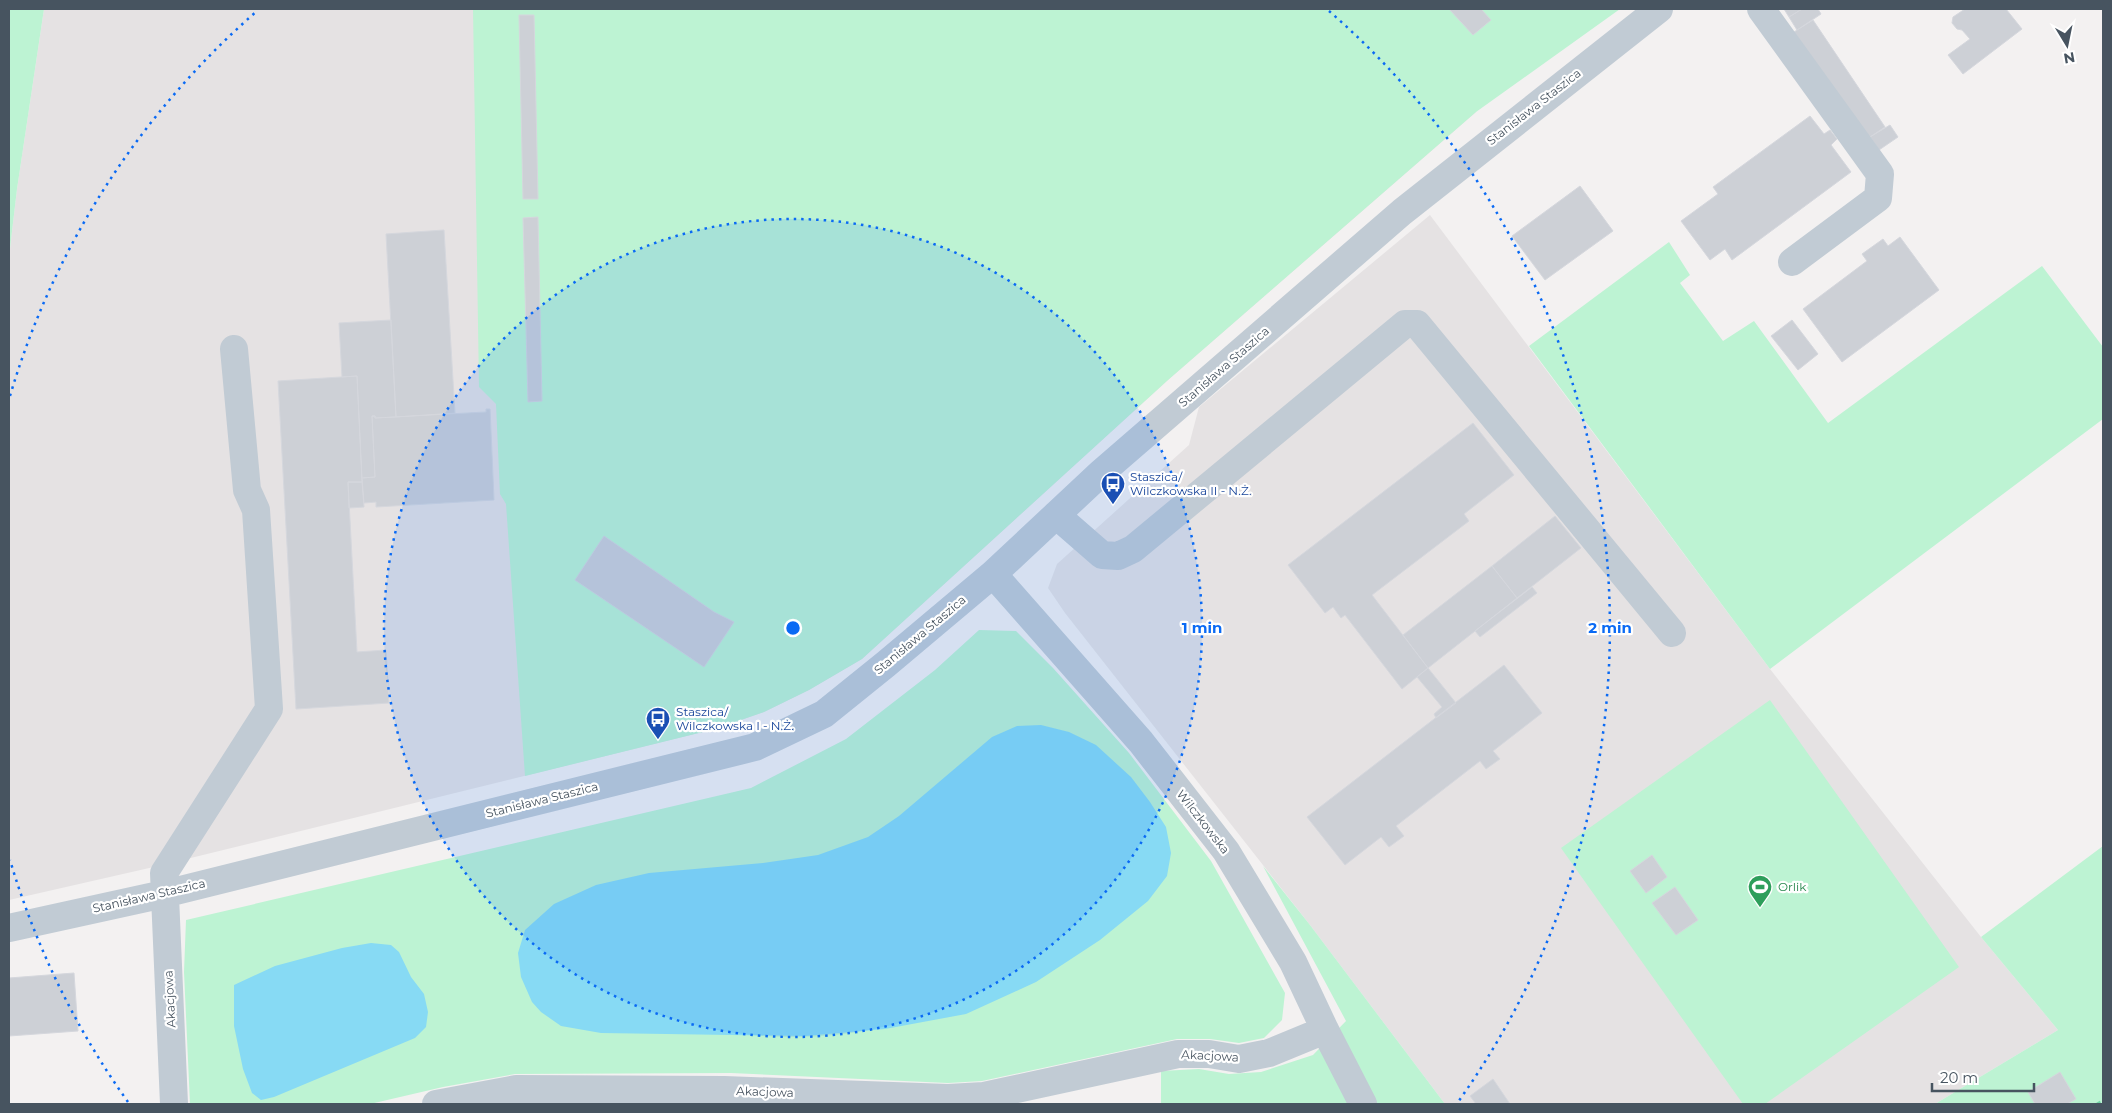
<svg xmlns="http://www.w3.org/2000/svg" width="2112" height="1113" font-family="Montserrat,sans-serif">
<rect width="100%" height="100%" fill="#f3f1f1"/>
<path fill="#e5e2e3" d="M44,9H1347L1476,112L1168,380L862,659L809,690L764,712L715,729L158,866L9,900V257L17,189Z
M1430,215L1770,669L1981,937L2058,1030L1935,1104H1445L1310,925L1065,613L1048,588L1057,564L1189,445L1199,407Z"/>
<path fill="#bdf3d3" d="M9,9H44L17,189L9,257Z
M473,9H1620L1476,112L1168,380L862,659L809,690L764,712L715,729L525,776L506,504L500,494L496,404L479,387Z
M1669,242L1690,275L1680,283L1723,341L1754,321L1828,423L2042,266L2103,347V419L1770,669L1529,346Z
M979,630L1016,631L1053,668L1129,753L1211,861L1285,993L1282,1020L1264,1038L1239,1043L1210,1039H1177L982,1081L948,1083L731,1073L515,1074L443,1087L370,1104H190L184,972L186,920L751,788L846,739L935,670Z
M1770,700L1959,967L1765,1104H1743L1561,848Z
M2103,846V1104H1935L2058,1030L1981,937Z
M1263,866L1310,925L1445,1104H1161V1071L1199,1069L1229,1074L1261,1072L1313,1055L1346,1021Z"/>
<path fill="#87daf4" d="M1041,725L1069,732L1096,745L1131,777L1150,802L1166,827L1171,853L1167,876L1148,901L1100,940L1036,982L966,1014L885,1029L805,1036L601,1033L561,1026L541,1012L532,1002L521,977L518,953L525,930L554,904L596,885L649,873L763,863L818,855L868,837L899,816L992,737L1017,726Z
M371,943L391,945L399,952L411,977L424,994L428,1012L426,1027L415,1038L274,1097L261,1100L252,1093L243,1069L234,1026V985L275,966L342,948Z"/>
<path fill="#cdd0d6" stroke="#d5d7dd" d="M1449,9H1481L1491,20L1473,35Z
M1784,9H1802L1789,17Z
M1802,9H1818L1821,14L1797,30L1789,17Z
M1965,9H2006L2022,29L1963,74L1948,55L1970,39L1962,30L1957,29L1952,23L1953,17Z
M519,15H534L538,199H523Z
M1813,20L1885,127L1867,139L1794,32Z
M1810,116L1824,134L1830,130L1837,139L1831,145L1851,172L1732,260L1725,249L1710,260L1681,221L1718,194L1713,187Z
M1890,125L1898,137L1879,150L1870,137Z
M1580,186L1613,231L1545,280L1512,236Z
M538,217L542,401L528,402L523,218Z
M444,230L455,413L396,417L386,234Z
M1900,237L1939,290L1842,362L1803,309L1867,261L1862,254L1883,239L1888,246Z
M391,320L396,417L375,418V416H372L375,477L362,478L357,376L342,377L339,323Z
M1792,320L1818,354L1798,370L1771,336Z
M357,376L362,482H348L357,652L386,650L389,703L296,709L278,381Z
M486,409H490L494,500L376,507V502L364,503L362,478L375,477L372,416H375V418L486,412Z
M1473,423L1514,475L1464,514L1469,521L1372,595L1428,668L1402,689L1345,615L1341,618L1333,607L1325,613L1288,565Z
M348,482H362L364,507L349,508Z
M1555,516L1581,548L1517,598L1492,566Z
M604,536L714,612L734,622L704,667L575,580Z
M1492,566L1517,598L1428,668L1403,635Z
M1532,587L1537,593L1480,637L1475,631Z
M1504,665L1542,713L1493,751L1500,759L1486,769L1480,761L1396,826L1404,836L1389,847L1381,837L1345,865L1307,817Z
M1428,668L1456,703L1436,718L1434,714L1442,707L1417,677Z
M1652,855L1667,877L1646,893L1630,871Z
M1675,887L1698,920L1676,935L1652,903Z
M74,973L78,1031L9,1036V978Z
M2060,1072L2076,1099L2067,1104H2035L2028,1092Z
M1493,1079L1510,1104H1476L1470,1096Z"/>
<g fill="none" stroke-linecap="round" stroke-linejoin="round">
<path stroke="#72d5a6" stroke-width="3" stroke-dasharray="4 2.5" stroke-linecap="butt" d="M2097,1104L2103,1101"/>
<path stroke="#c1cbd4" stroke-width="28" d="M1761,9L1880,174L1878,198L1792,262
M1056,515L1102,555L1118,556L1133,549L1405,324H1417L1672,633
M993,574L1141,742L1226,851L1293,962L1325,1030L1363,1104
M9,928L164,894L755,747L824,714L886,664L993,574L1102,472L1402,212L1659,9
M174,1104L164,873L269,709L256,510L247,490L234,349
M436,1104L516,1089L724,1090L948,1098L984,1096L1178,1054H1209L1239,1059L1269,1053L1325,1030"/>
</g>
<circle cx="793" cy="628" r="409" fill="#0a6af4" fill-opacity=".12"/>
<g fill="none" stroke="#0a6af4" stroke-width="2.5" stroke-dasharray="2.5 5">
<circle cx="793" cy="628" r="409"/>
<path d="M128 1102A817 817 0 0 1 10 860M10 396A817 817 0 0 1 257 11M1329 11A817 817 0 0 1 1458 1102"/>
</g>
<defs>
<symbol id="bus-pin" viewBox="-11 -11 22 30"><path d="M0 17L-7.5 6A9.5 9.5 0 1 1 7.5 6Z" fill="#1a4fb4" stroke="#fff"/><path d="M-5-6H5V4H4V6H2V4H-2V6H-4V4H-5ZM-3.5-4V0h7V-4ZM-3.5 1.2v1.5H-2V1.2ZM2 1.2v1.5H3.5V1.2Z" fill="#fff"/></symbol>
<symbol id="stadium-pin" viewBox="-11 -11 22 30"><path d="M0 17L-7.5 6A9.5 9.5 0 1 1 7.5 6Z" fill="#2e9e5b" stroke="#fff"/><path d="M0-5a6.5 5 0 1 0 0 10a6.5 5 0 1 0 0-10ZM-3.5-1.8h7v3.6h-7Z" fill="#fff"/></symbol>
</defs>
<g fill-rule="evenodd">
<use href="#bus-pin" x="1099" y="470" width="28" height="38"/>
<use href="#bus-pin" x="644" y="705" width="28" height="38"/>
<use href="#stadium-pin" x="1746" y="873" width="28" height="38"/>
</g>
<g text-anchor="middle" stroke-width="4.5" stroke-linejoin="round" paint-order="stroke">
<g font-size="12" fill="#475460" stroke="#fff">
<text transform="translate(1534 107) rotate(-38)" y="4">Stanisława Staszica</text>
<text transform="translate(1224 367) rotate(-41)" y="4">Stanisława Staszica</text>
<text transform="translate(920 635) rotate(-40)" y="4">Stanisława Staszica</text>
<text transform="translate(542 800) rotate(-14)" y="4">Stanisława Staszica</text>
<text transform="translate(1203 822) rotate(52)" y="4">Wilczkowska</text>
<text transform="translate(149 896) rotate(-13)" y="4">Stanisława Staszica</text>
<text transform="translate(170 999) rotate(-93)" y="4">Akacjowa</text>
<text transform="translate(1210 1056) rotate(3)" y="4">Akacjowa</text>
<text transform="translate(765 1092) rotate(2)" y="4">Akacjowa</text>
</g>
<g font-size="12" fill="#164399" stroke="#fff" text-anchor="start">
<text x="1130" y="481">Staszica/<tspan x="1130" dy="14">Wilczkowska II - N.Ż.</tspan></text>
<text x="676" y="716">Staszica/<tspan x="676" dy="14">Wilczkowska I - N.Ż.</tspan></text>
</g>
<g font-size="12" fill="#27864d" stroke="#fff" text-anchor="start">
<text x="1778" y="891">Orlik</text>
</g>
</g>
<circle cx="793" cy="628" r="8" fill="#0a6af4" stroke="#fff" stroke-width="2.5"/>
<g font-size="15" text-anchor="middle" font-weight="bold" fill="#0a6af4" stroke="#fff" stroke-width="4.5" stroke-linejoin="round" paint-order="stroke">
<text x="1202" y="633">1 min</text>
<text x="1610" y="633">2 min</text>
</g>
<rect width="2112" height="1113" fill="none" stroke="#475460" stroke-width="20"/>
<g transform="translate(2067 45) rotate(170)" stroke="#ffffff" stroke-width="4" paint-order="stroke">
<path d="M0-4L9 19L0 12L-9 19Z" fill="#475460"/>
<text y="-8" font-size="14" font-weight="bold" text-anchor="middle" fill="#475460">N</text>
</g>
<path d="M1932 1083v8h102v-8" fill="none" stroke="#475460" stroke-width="2.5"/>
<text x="1940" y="1083" font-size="15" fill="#475460" stroke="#ffffff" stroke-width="4" paint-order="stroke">20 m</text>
</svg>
